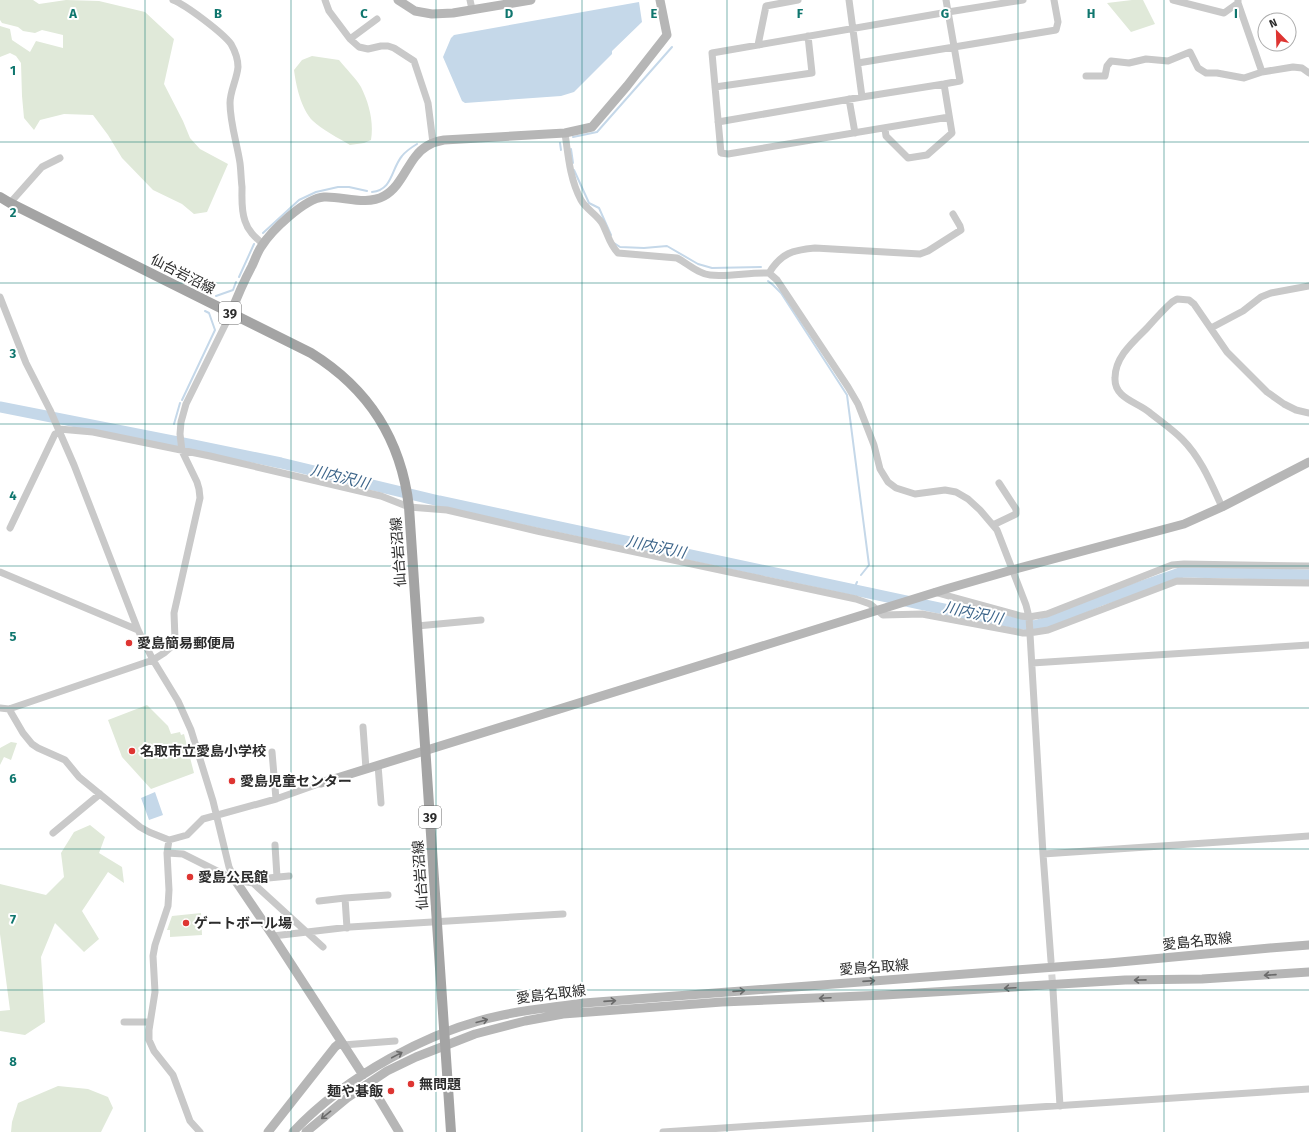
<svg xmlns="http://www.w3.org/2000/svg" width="1309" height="1132" font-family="'Fira Sans','Noto Sans JP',sans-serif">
<rect width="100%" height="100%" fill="#fff"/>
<path fill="#e0e9d9" d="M0,0H33L39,4L66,0L99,1L145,12L174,39L164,84L183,121L190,138L200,149L228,164L207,212L194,214L182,204L153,190L122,158L108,135L93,115L64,114L40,120L34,130L24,118L22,96L21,63L16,56L10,53L0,57V26L10,29L12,40L30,52L36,41L63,48V35L42,30L35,33L23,31L18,27L2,23L0,20Z
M1132,0H1143L1155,24L1131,32L1107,3Z
M312,56L339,60C346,69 355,77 361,87C369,103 374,122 371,140L364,143L350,145C340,139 321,129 313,121C301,109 296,86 294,70L302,60Z
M147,705L168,726L171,734L180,732L181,735L184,734L194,773L151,789L122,757L108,720Z
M11,742L17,743L11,760L4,757L0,765V748Z
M90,825L105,837L99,853L122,867L124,883L108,872L82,911L99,939L84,952L55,923L41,957L45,1022L25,1035L0,1031V1011L10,1010L0,934V884L46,895L64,877L61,853L74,832Z
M201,913L202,935L170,937V930H167L172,916Z
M58,1086L88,1089L108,1097L113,1108L101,1132H11L12,1122L18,1103Z"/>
<path fill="#c5d8e9" d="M639,2L642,22L612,51V54L574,92L561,96L465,103L462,101L443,57L451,38L454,35Z
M155,792L163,815L149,820L141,798Z"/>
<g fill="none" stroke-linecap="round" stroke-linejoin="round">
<path stroke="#c5d8e9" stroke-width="2" d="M573,137L597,132L672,47
M560,143L561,150
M571,149L573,163
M574,170L589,203L599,208L611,235
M372,192C393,190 391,169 402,156C406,151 412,147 417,144
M263,233L299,200L316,192L338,187H349L367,191
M614,243L620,247L644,248L667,246L698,264L712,268L761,267
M239,277L254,244
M768,281L773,285L781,293L847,395L869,565L861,575
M216,296L233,290L236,282
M182,400L215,330L209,313L205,311
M174,424L180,403
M174,438L175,442
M854,589L857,582"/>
<path stroke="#c5d8e9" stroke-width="11" d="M0,407L193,445L281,463L439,501L981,617L1035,626L1056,619L1102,600L1183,572L1309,575"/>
<path stroke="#d5d5d5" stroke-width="7" stroke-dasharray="7 3.5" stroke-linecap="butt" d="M1051,964L1053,990"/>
<path stroke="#c9c9c9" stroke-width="7" d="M173,0C186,5 223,33 231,44C235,51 238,59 238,67C237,79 230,91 230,103C230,123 237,143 240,163C241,171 241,179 242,187C242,199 241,210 245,221C248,231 255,237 263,244
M325,0L329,11L350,39L359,47L368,49L381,46H388L394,48L414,61L428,103L433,143
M470,0L472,9
M849,0L862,97
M1173,0L1224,13L1238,3
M1238,0V3L1262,72
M350,39L377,19
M758,45L766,6L798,0
M858,63L1056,30L1058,22L1054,0
M1086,76H1105L1107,66L1111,61L1129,63L1146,59L1168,61L1190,52L1198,68L1206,73H1217L1244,78L1262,72L1293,67L1302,68L1309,73
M715,87L812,73L808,36
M849,99L855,133
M949,117L728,154L721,153L712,53L948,12L1023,0
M718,122L862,97L944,84L960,81L946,0
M885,129L886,136L908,158L927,155L952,133L944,84
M565,133C568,155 570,180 581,200C586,209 596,214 602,223C608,234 609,244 618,253L677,258C687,263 698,274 710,275C729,277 750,272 769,273L777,280L789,298L848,387L858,404L874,445L880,469L888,482L896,488L915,494L945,490L956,492L968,499L980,510L997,530L1026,605L1029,617L1043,854L1051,961
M10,203L42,167L60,158
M769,273C781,253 793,250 815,248L920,254L928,251L961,230L960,226L953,214
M0,297L26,363L50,410L74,465L138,630L153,660L178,701L191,730L213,801L229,867L235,880
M1211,328L1243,311L1261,297L1271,293L1309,286
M59,429L93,432L210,456L381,496L409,507L447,510L537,531L856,599L870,604L883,615L922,614L1023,633H1029L1048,630L1177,581L1309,583
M1222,507C1211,483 1201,458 1182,439C1172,429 1160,421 1149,412C1137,402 1114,398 1115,378C1115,357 1133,342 1147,328C1155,319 1163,310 1172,302L1177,299L1189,300L1194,304L1227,352L1267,392L1284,404L1296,410L1309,413
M993,525L1016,514V509L999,483
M10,528L55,434L60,432
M0,572L138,630
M934,592L1021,616L1029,617L1047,614L1172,565L1184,564L1309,566
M417,626L481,620
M1032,663L1309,645
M0,708L9,709L153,660L164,653L172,646L175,643V639L174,613L200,498L199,489L197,482L182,451L180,434L181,422L186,404L231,313
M9,709L23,733L32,744L38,748L65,760L79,777L140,827L149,832L169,840L187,835L203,819L276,799L321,783
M363,727L366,769
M272,752L276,799
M378,765L381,803
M53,833L100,794
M169,840L167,853L169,890L168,906L155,945L153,956L155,992L149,1030V1040L154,1051L173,1075L190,1121L200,1132
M275,845L277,877
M167,853L183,854L235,880L253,883L258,879L289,876
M1043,854L1309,836
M253,883L323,947
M345,898L388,895
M319,901L345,898L347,928
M273,936L350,927L563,914
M1053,990L1060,1106
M124,1022H150
M343,1045L395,1041
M663,1132L1309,1089"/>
<path stroke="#b6b6b6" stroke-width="9" d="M398,0L415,11L432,14L453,13L531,0
M231,313C237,297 244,281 252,266C255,260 257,253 261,247C271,231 305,198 324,197C343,196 366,206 384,196C404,185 408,157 427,146C432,143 438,141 444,140L565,133L592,127L627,86L667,35L660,0
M321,783L946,589L1012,570L1184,524L1222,507L1309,462
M235,880L273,936L363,1075
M369,1083L378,1097L399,1132
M268,1132L335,1047L341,1042
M293,1132C345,1077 429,1030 503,1015C530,1009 557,1007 584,1003L1109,963L1270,948L1309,945
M306,1132L347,1098L369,1083L387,1071L416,1057L475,1034L525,1021L563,1014L722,1002L885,995L1125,980L1202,979L1309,972"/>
<path stroke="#a4a4a4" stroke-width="10" d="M0,197L10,203L311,353C369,389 401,439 409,507L451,1132"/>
</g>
<defs><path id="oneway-shaft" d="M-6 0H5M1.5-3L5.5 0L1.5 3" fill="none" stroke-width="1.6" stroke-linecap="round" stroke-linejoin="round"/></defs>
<g stroke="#6a6a6a">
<use href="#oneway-shaft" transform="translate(1270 975) rotate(176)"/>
<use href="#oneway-shaft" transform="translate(1140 980) rotate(179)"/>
<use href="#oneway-shaft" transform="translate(869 981) rotate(-4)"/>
<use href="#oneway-shaft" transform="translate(1010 988) rotate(177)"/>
<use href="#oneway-shaft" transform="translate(739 991) rotate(-4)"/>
<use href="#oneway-shaft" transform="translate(825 998) rotate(177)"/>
<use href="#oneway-shaft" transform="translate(610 1001) rotate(-4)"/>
<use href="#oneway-shaft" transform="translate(482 1021) rotate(-15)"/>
<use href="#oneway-shaft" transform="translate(397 1055) rotate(-28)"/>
<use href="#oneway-shaft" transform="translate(326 1115) rotate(141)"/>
</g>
<path fill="none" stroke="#0f766e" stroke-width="1" stroke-opacity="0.55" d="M145,0V1132M291,0V1132M436,0V1132M582,0V1132M727,0V1132M873,0V1132M1018,0V1132M1164,0V1132M0,142H1309M0,283H1309M0,424H1309M0,566H1309M0,708H1309M0,849H1309M0,990H1309"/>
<g fill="#de3532" stroke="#fff" stroke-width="1.5">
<circle cx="129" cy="643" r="4"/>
<circle cx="132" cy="751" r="4"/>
<circle cx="232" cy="781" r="4"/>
<circle cx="190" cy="877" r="4"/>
<circle cx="186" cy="923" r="4"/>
<circle cx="411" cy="1084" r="4"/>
<circle cx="391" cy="1091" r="4"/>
</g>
<g text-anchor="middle" stroke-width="4" stroke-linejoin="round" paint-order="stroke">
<g fill="#fff" stroke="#6b6b6b" stroke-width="1">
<rect x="219" y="302" width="22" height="22" rx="3"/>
<rect x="419" y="806" width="22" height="22" rx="3"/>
</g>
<g font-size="13" font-weight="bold" fill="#2c2c2c">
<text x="230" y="318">39</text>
<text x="430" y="822">39</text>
</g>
<g font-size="14" fill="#2c2c2c" stroke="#fff">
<text transform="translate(183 274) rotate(27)" y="5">仙台岩沼線</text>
<text transform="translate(398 552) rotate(-94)" y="5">仙台岩沼線</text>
<text transform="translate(420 875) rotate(-94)" y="5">仙台岩沼線</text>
<text transform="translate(1197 941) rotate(-6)" y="5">愛島名取線</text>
<text transform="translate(874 967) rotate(-4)" y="5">愛島名取線</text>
<text transform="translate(551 994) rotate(-7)" y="5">愛島名取線</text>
</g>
<g font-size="14" font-weight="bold" fill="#2c2c2c" stroke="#fff" text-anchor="start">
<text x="137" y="648">愛島簡易郵便局</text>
<text x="140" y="756">名取市立愛島小学校</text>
<text x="240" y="786">愛島児童センター</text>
<text x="198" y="882">愛島公民館</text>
<text x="194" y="928">ゲートボール場</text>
<text x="419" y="1089">無問題</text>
<text x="383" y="1096" text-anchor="end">麺や碁飯</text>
</g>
<g font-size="15" font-style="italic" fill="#3d658a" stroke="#fff">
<text transform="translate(340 477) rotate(14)" y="5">川内沢川</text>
<text transform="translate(656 547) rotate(12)" y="5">川内沢川</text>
<text transform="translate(973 613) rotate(12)" y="5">川内沢川</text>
</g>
</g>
<g font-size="13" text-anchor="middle" font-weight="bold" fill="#0f766e" stroke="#fff" stroke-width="4" stroke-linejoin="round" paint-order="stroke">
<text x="73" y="18">A</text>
<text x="218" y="18">B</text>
<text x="364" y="18">C</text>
<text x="509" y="18">D</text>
<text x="654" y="18">E</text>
<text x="800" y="18">F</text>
<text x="945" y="18">G</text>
<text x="1091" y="18">H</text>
<text x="1236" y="18">I</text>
<text x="13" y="75">1</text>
<text x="13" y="217">2</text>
<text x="13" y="358">3</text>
<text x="13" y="500">4</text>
<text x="13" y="641">5</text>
<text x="13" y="783">6</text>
<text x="13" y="924">7</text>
<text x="13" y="1066">8</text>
</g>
<g transform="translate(1277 32) rotate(337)"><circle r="19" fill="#ffffff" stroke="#ababab"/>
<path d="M0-3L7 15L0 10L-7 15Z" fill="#de3532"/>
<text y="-6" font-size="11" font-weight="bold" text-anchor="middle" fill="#2c2c2c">N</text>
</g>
</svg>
